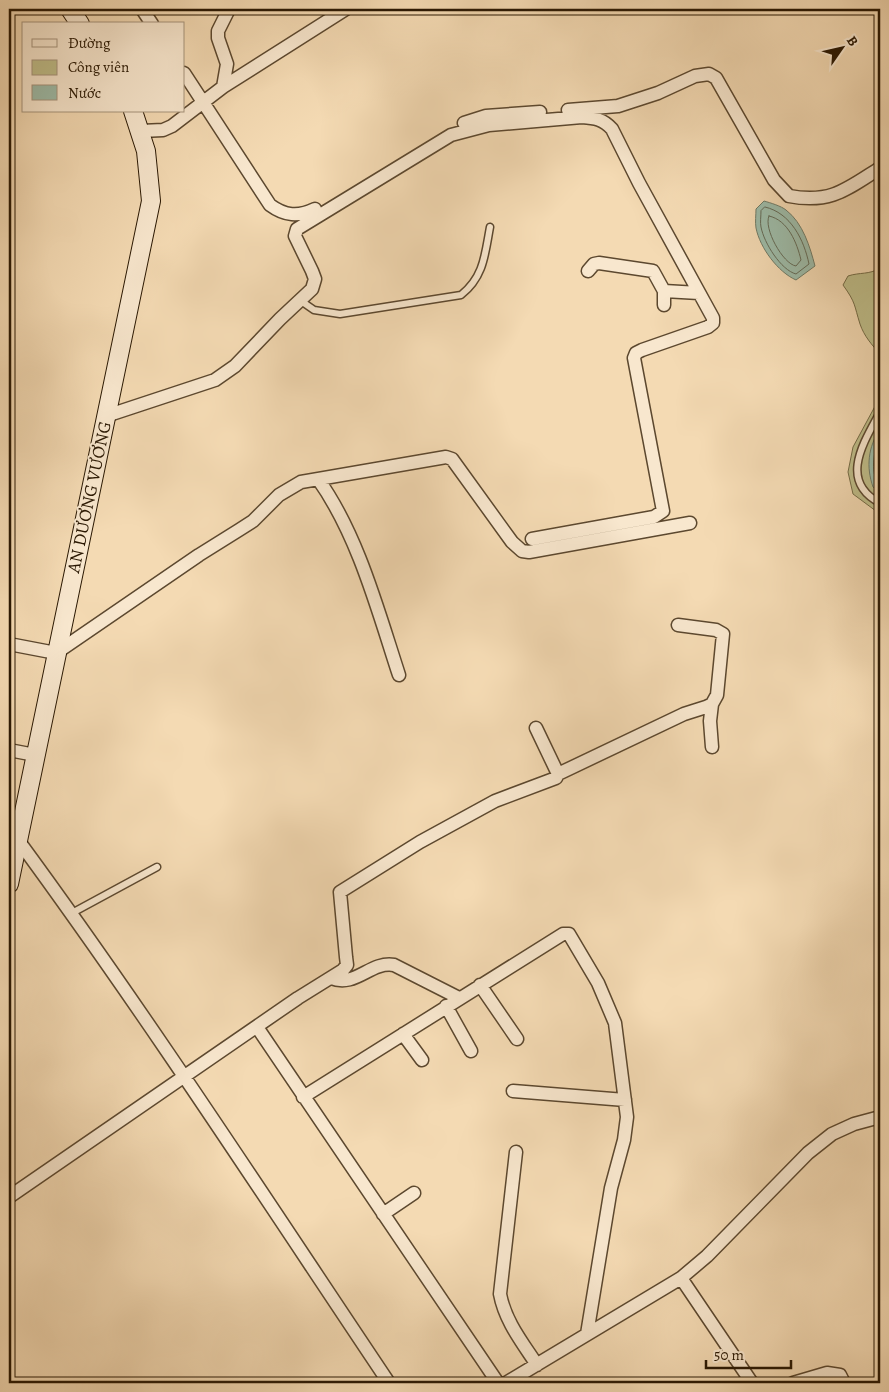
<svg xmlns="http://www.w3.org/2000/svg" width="889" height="1392" font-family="Alegreya,serif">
<rect width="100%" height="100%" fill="#f4dab3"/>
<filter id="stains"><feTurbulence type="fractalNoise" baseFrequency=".004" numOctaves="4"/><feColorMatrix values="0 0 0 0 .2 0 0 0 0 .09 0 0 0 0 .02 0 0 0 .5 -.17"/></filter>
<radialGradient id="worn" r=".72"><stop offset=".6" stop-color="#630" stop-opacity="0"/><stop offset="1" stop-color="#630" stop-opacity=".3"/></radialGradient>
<path fill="#bfbe8a" stroke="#746b46" d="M880,268V354C872,345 864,336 860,324C854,305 856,303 843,285L848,276C860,272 869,275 880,268Z
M880,397V514L853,494L848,472L853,447Z"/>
<path fill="#9dbba8" stroke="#6f7a66" d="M764,201C771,203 781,206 786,210C803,223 810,247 815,266L796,280C778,272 760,248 756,228C755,222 756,215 756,209Z
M880,429V493L873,487C866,467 868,447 880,429Z"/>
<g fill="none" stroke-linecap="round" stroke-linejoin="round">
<path stroke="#646a56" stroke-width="1" d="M765,207C791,213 804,240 809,264L796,274C781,270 764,243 761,227C760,223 761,216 761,211Z
M769,216C788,220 797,243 801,260L796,266C783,264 763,228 769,216Z
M880,438C873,450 870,476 880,487"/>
<defs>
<path id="lane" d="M301,301L314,310L340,314L461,295C484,277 485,254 490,227
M880,412C864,442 838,481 880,503
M72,913L157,867"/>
<path id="street" d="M142,9L152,24
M184,73L270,205C285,216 298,217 315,209
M223,87L227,64L218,38V31L229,9
M568,110L618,106L658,93L695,76L709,74L716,78L774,180L789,196C831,204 847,189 880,168
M464,123L486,116L540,112
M141,131L163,130L172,126L223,87L346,9
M588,271L594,264L599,263L653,271L664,291L699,293
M664,305V291
M106,416L215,380L235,366L280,319L312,289L315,279L312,271L295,236L297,229L451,135L489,125L582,117C595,118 603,119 612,129L639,183L713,318V323L708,327L642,350L636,353L634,358L663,511L654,517L532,539
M318,479C358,535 378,611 399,675
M9,644L56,653L199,555L239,530L253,521L279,495L301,482L446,457L452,459L512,542L522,551L529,552L690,523
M712,747L710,721L712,704
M9,750L35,755
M558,774L684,714L706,707L712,704L717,695L723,634L716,630L678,625
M18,840C148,1017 267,1201 389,1383
M331,978C356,988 370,961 394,965L459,998
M480,985L517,1039
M446,1006L471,1051
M257,1027L498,1383
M403,1034L422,1060
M513,1091L625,1100
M303,1097L563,934H569L598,983L615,1023L627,1117L624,1140L611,1188L587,1334
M516,1152L500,1294C505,1321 522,1342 537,1365
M9,1197L298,998L343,970L347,965L346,957L340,892L420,842L495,801L556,778L558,774L536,728
M383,1214L414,1193
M681,1278L752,1383
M506,1383L681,1278L707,1256L808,1153L832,1134L854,1124L880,1117
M793,1383L827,1373L840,1375L844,1383"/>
<path id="secondary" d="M70,9L80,24
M9,884L151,201L146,151L133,111"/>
</defs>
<use href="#lane" stroke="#5c482f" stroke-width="9"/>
<use href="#street" stroke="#5c482f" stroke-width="15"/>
<use href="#secondary" stroke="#2a1803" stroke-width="20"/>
<use href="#lane" stroke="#f8e7ce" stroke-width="6"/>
<use href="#street" stroke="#f8e7ce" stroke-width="12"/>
<use href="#secondary" stroke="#f8e7ce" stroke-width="18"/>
</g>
<g text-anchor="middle" stroke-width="4" stroke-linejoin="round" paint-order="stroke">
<g font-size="18" fill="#2a1803" stroke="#f8e7ce">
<text transform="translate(89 497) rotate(-78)" y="6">AN DƯƠNG VƯƠNG</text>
</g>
</g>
<rect width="889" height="1392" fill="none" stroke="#f4dab3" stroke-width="30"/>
<rect x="10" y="10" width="869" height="1372" fill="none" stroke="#2a1803" stroke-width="2.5"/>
<rect x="15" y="15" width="859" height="1362" fill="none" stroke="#2a1803"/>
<rect x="22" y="22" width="162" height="90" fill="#f8e7ce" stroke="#a6947d"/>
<rect x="32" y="39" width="25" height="8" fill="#f8e7ce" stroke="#a6947d"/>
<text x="68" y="48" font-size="15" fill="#2a1803">Đường</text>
<rect x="32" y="60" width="25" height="15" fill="#bfbe8a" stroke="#a6947d"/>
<text x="68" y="72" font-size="15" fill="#2a1803">Công viên</text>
<rect x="32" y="85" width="25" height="15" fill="#9dbba8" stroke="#a6947d"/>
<text x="68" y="98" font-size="15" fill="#2a1803">Nước</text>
<g transform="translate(842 48) rotate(56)" stroke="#f8e7ce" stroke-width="4" paint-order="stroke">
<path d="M0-4L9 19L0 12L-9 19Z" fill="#2a1803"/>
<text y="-8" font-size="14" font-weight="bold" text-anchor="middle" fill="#2a1803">B</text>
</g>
<path d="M706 1360v8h85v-8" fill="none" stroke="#2a1803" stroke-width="2.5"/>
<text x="714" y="1360" font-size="15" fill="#2a1803" stroke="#f8e7ce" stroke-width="4" paint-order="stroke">50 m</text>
<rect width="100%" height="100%" filter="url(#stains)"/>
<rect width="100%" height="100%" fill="url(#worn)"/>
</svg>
